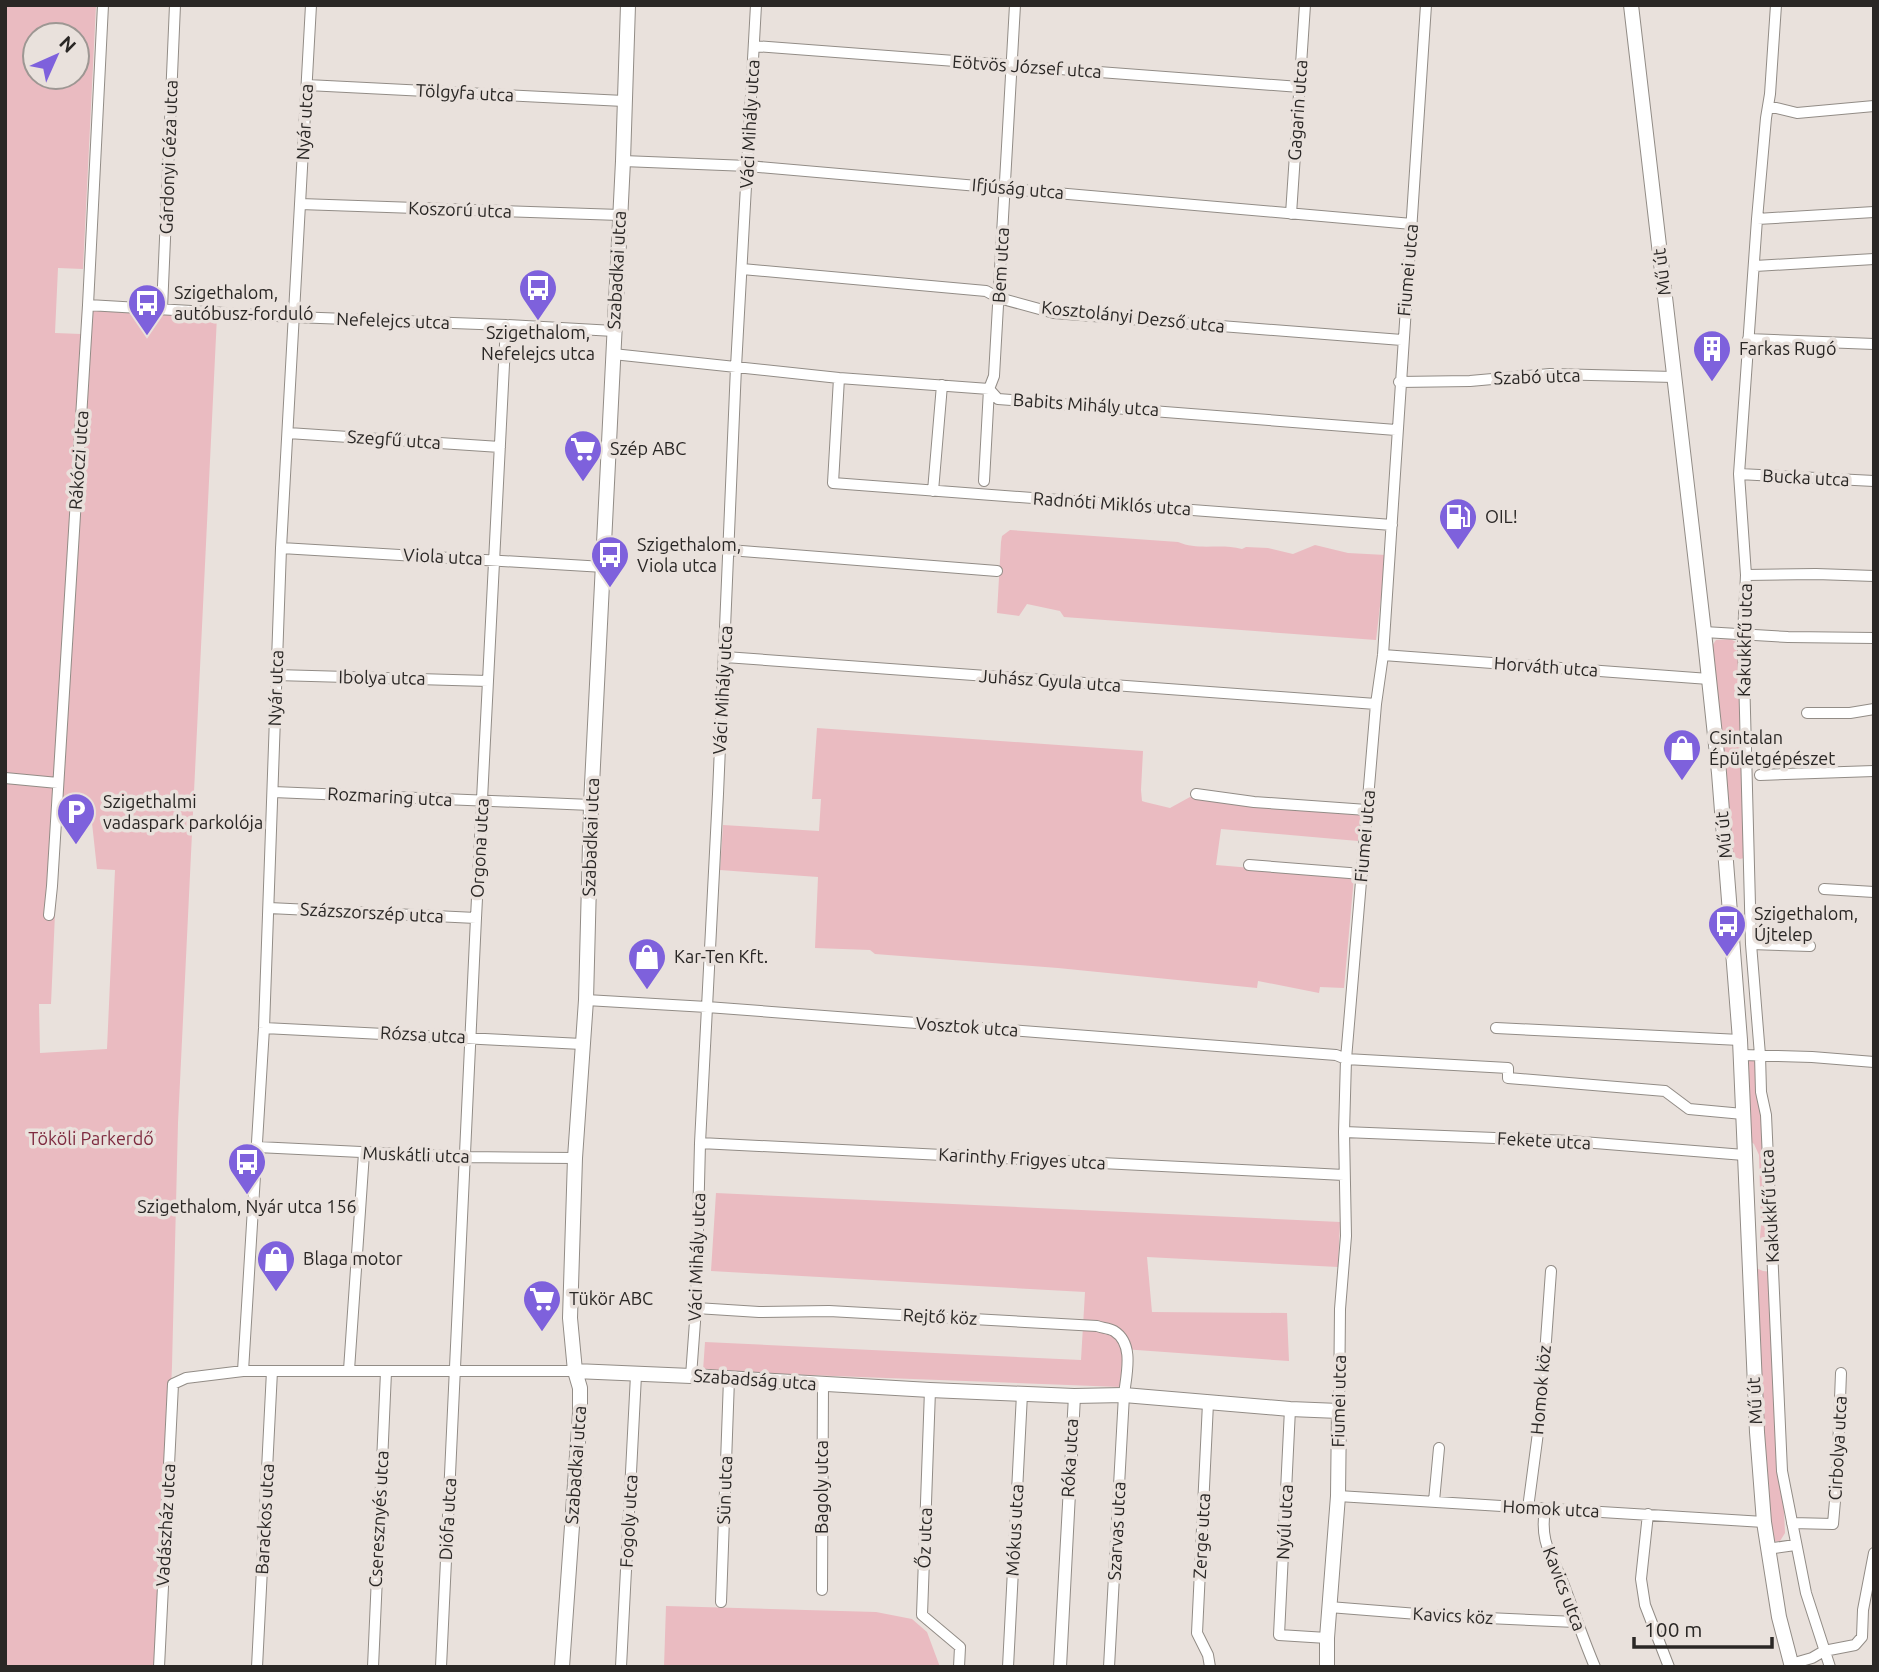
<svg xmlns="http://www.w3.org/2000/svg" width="1879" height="1672" font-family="Ubuntu,sans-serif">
<rect width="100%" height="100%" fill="#e9e1dc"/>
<path fill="#eabbc1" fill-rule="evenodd" d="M5,5H96L83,269L58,268L55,333L81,334L82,310L217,316L178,1123L172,1366L159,1667H5ZM35,35H77V77H35ZM59,823H92L97,869L115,870L107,1049L40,1053L39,1004H51Z
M1010,530L1178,542C1199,551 1220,543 1242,549L1246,547L1268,548L1293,554L1315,545L1348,553L1386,555L1376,640L1064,617L1060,611L1027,604L1019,616L997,613L1001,542L1002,536Z
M1730,639L1736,642L1741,679L1744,858L1740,859L1735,857L1731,849L1712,646L1716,640Z
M817,728L1143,751L1141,790L1142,801L1145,802L1170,808L1190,797L1267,805L1361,811L1358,841L1221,829L1216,865L1354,877L1344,988L1320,987L1319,993L1258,981L1257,988L1058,968L875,954L870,950L815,948L818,877L720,870L723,825L819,831L821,799H812Z
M1741,1055H1760L1768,1246L1762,1244L1760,1237L1761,1226L1759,1155L1754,1144L1750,1141Z
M716,1193L1340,1222L1338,1267L1147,1257L1152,1312L1287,1313L1289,1361L1123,1349L1120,1387L703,1371L705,1342L1081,1360L1085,1292L711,1271Z
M1749,1265L1763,1271L1773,1272L1785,1533L1780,1541L1770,1542Z
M666,1606L876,1612L912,1619L927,1632L940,1667H664Z"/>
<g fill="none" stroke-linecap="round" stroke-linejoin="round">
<defs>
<path id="street" d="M1776,5L1770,94L1766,118L1757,219L1739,474L1746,575L1743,635L1751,944L1760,1055L1761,1092L1766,1115L1782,1471L1806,1593L1830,1667
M754,46L1300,87
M307,85L624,101
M1768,106L1797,113L1874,106
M623,161L748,166L1412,224
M300,204L620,215
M1291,214L1305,5
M1757,219L1874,212
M1755,266L1874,259
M742,269L986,291L999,298L1054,313L1402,340
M88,305L294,317L506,325L614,331
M162,309L175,5
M1748,339L1874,344
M613,354L839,378L989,389L998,399L1396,430
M839,378L833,483L1392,525
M1399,382L1470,381L1550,374L1674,377
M288,433L500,447
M1739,474L1874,481
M984,481L989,389L994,376L1015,5
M933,491L942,385
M281,548L604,567
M729,550L997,571
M1746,575L1816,574L1874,576
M1704,632L1788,637L1874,638
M1383,655L1709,679
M725,657L1376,704
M276,675L488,681
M1807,713H1850L1874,709
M1760,775L1874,771
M5,778L58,783
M273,792L591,805
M1196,794L1254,802L1367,810
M1249,865L1362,874
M1824,889L1874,892
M269,908L476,918
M49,915L52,886L88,305L103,5
M1751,944L1810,946
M586,1000L707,1007L1336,1055L1346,1059L1508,1068V1078L1665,1091L1689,1109L1743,1114
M264,1028L582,1044
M1496,1028L1740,1040
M1741,1055L1812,1057L1874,1062
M1344,1132L1570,1141L1744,1155
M700,1143L1344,1175
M257,1147L465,1157L575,1158
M696,1308L759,1312L829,1311L1097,1326C1102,1328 1109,1328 1114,1331C1135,1344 1126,1375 1124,1395L1109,1667
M349,1370L364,1153
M243,1371L264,1028L281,548L311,5
M691,1376L696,1308L700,1143L718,794L736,367L756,5
M930,1390L922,1615L960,1647L959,1667
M1208,1403L1197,1633L1208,1655L1210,1667
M1290,1409L1279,1635L1327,1638
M1339,1411L1340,1309L1346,1236L1344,1132L1346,1059L1376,704L1383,655L1426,5
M1338,1496L1764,1522
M1434,1501L1439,1448
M1528,1508L1541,1410L1551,1271
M1545,1509C1539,1545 1554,1557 1565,1588C1575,1615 1584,1641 1595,1667
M1648,1514L1641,1579L1645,1605L1669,1667
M1792,1523L1833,1524L1837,1477L1841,1373
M1767,1549L1795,1545
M822,1590L823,1384
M721,1602L729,1379
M1329,1607L1443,1616L1576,1622
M1791,1664L1812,1658L1824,1651L1855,1645L1862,1637L1863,1610L1874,1553
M159,1667L173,1384L186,1378L243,1371H575
M257,1667L272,1371
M373,1667L386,1372
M441,1667L476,918L506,325
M621,1667L636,1375
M1008,1667L1022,1394
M1059,1667L1074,1396H1075L1061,1667"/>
<path id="secondary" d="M1631,5L1704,632L1719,773L1740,1040L1757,1432L1764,1522L1779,1617L1792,1667
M575,1371L691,1376L930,1390L1074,1396L1124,1395L1290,1409L1339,1411L1338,1496L1327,1638V1667
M562,1667L580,1413V1388L575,1371L570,1318L575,1158L586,1000L591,805L623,161L628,5"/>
</defs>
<use href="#street" stroke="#928c86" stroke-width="12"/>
<use href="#secondary" stroke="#928c86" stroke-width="16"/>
<use href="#street" stroke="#fff" stroke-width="10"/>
<use href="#secondary" stroke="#fff" stroke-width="14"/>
</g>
<defs>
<symbol id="bus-pin" viewBox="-11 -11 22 30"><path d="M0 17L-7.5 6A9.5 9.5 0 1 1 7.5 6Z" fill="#7e61dc" stroke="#e9e1dc"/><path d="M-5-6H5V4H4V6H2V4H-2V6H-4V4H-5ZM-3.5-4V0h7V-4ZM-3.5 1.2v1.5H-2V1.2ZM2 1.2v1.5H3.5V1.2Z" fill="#fff"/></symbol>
<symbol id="building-pin" viewBox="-11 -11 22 30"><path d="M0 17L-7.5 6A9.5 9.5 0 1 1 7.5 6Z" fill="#7e61dc" stroke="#e9e1dc"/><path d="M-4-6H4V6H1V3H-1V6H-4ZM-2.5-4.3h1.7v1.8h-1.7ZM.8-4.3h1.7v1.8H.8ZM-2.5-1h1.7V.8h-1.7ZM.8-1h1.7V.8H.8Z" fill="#fff"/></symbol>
<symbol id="supermarket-pin" viewBox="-11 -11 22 30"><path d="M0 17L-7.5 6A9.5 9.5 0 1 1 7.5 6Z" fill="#7e61dc" stroke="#e9e1dc"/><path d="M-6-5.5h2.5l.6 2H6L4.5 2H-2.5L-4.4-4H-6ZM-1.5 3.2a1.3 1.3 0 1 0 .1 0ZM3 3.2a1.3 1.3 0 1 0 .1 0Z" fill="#fff"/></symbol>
<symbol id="fuel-pin" viewBox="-11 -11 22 30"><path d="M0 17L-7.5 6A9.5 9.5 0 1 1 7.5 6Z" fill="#7e61dc" stroke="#e9e1dc"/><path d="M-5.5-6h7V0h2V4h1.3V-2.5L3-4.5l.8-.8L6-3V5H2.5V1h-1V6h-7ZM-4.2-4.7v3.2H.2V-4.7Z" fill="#fff"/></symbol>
<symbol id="shop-pin" viewBox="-11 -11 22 30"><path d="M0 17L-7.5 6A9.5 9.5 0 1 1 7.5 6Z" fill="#7e61dc" stroke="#e9e1dc"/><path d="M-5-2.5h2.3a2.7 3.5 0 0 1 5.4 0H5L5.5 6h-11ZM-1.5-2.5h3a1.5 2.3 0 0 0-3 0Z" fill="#fff"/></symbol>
<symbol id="parking-pin" viewBox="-11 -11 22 30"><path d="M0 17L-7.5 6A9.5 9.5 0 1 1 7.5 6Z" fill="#7e61dc" stroke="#e9e1dc"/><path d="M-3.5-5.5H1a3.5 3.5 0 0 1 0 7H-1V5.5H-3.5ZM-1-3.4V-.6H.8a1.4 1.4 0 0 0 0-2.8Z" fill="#fff"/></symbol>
</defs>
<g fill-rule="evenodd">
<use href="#bus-pin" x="516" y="266" width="44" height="60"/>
<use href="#bus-pin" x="125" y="281" width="44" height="60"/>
<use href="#building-pin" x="1690" y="327" width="44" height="60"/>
<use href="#supermarket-pin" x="561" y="427" width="44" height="60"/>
<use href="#fuel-pin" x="1436" y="495" width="44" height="60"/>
<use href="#bus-pin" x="588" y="533" width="44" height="60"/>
<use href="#shop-pin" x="1660" y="726" width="44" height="60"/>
<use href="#parking-pin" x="54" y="790" width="44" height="60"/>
<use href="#bus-pin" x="1705" y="902" width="44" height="60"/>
<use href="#shop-pin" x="625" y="935" width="44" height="60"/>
<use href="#bus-pin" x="225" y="1140" width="44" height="60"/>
<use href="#shop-pin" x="254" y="1237" width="44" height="60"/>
<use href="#supermarket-pin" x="520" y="1277" width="44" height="60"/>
</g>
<g text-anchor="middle" stroke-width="7" stroke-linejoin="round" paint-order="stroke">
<g font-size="18" fill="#2a2725" stroke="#e9e1dc">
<text transform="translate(1027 67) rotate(4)" y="6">Eötvös József utca</text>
<text transform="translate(465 93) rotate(3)" y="6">Tölgyfa utca</text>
<text transform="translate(1298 110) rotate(-86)" y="6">Gagarin utca</text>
<text transform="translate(305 122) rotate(-87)" y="6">Nyár utca</text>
<text transform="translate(750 124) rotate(-87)" y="6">Váci Mihály utca</text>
<text transform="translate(169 157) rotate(-88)" y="6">Gárdonyi Géza utca</text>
<text transform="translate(1018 189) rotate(5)" y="6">Ifjúság utca</text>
<text transform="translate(460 210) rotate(2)" y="6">Koszorú utca</text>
<text transform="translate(1001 265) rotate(-87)" y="6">Bem utca</text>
<text transform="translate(617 270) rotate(-87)" y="6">Szabadkai utca</text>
<text transform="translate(1408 270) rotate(-85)" y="6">Fiumei utca</text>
<text transform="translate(1662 272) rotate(-97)" y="6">Mű út</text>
<text transform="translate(1133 317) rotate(6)" y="6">Kosztolányi Dezső utca</text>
<text transform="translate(393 321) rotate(2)" y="6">Nefelejcs utca</text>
<text transform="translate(1537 377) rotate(-2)" y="6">Szabó utca</text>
<text transform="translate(1086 405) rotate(4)" y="6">Babits Mihály utca</text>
<text transform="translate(394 440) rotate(4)" y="6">Szegfű utca</text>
<text transform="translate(79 460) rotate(-86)" y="6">Rákóczi utca</text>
<text transform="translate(1806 478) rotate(3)" y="6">Bucka utca</text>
<text transform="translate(1112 504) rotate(4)" y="6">Radnóti Miklós utca</text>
<text transform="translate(443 557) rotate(3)" y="6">Viola utca</text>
<text transform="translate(1745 640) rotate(-89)" y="6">Kakukkfű utca</text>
<text transform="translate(1546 667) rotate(4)" y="6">Horváth utca</text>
<text transform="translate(382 678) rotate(1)" y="6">Ibolya utca</text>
<text transform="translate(1050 681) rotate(4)" y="6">Juhász Gyula utca</text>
<text transform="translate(276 688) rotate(-88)" y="6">Nyár utca</text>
<text transform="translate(723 690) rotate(-87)" y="6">Váci Mihály utca</text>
<text transform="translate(390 797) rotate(3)" y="6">Rozmaring utca</text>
<text transform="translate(1724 835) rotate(-95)" y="6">Mű út</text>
<text transform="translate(1365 836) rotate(-85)" y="6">Fiumei utca</text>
<text transform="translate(591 837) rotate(-88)" y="6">Szabadkai utca</text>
<text transform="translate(480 848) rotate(-87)" y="6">Orgona utca</text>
<text transform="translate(372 913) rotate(3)" y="6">Százszorszép utca</text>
<text transform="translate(967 1027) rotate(4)" y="6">Vosztok utca</text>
<text transform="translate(423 1035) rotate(3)" y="6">Rózsa utca</text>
<text transform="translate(1544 1141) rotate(3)" y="6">Fekete utca</text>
<text transform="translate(416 1155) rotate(2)" y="6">Muskátli utca</text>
<text transform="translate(1022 1159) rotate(3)" y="6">Karinthy Frigyes utca</text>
<text transform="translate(1770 1206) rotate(-93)" y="6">Kakukkfű utca</text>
<text transform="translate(697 1257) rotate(-88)" y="6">Váci Mihály utca</text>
<text transform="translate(940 1317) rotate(3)" y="6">Rejtő köz</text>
<text transform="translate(755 1380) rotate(4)" y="6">Szabadság utca</text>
<text transform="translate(1541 1390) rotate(-85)" y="6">Homok köz</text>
<text transform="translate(1339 1401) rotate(-89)" y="6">Fiumei utca</text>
<text transform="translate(1755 1401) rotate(-93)" y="6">Mű út</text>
<text transform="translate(1838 1448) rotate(-87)" y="6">Cirbolya utca</text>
<text transform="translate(1070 1458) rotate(-87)" y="6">Róka utca</text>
<text transform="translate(576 1465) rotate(-86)" y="6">Szabadkai utca</text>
<text transform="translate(822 1487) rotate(-90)" y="6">Bagoly utca</text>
<text transform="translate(725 1490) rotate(-88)" y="6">Sün utca</text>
<text transform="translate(1551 1509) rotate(3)" y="6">Homok utca</text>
<text transform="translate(265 1519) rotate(-87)" y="6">Barackos utca</text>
<text transform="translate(379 1519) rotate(-87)" y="6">Cseresznyés utca</text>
<text transform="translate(448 1519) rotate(-87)" y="6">Diófa utca</text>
<text transform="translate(629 1521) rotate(-87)" y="6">Fogoly utca</text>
<text transform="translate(1285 1522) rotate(-87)" y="6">Nyúl utca</text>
<text transform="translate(166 1525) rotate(-87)" y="6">Vadászház utca</text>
<text transform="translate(1015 1530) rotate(-87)" y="6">Mókus utca</text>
<text transform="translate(1117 1531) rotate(-87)" y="6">Szarvas utca</text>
<text transform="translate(1202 1536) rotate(-87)" y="6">Zerge utca</text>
<text transform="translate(925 1538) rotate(-88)" y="6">Őz utca</text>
<text transform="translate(1564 1589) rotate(69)" y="6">Kavics utca</text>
<text transform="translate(1453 1616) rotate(3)" y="6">Kavics köz</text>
</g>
<g font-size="18" fill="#2a2725" stroke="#e9e1dc" text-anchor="start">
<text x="174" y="299">Szigethalom,<tspan x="174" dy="21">autóbusz-forduló</tspan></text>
<text x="538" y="339" text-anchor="middle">Szigethalom,<tspan x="538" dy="21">Nefelejcs utca</tspan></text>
<text x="1739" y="355">Farkas Rugó</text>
<text x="610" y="455">Szép ABC</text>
<text x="1485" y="523">OIL!</text>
<text x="637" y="551">Szigethalom,<tspan x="637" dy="21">Viola utca</tspan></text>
<text x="1709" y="744">Csintalan<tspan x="1709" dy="21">Épületgépészet</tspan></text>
<text x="103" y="808">Szigethalmi<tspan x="103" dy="21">vadaspark parkolója</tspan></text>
<text x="1754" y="920">Szigethalom,<tspan x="1754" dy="21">Újtelep</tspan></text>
<text x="674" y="963">Kar-Ten Kft.</text>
<text x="247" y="1213" text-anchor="middle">Szigethalom, Nyár utca 156</text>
<text x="303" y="1265">Blaga motor</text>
<text x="569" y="1305">Tükör ABC</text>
</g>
<g font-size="18" fill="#7f2b40" stroke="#e9e1dc">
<text x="91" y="1145">Tököli Parkerdő</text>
</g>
</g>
<rect width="1879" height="1672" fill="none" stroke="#2a2725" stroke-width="14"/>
<g transform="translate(56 56) rotate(45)"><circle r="33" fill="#e9e1dc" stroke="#9d9793" stroke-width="2"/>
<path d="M0-5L12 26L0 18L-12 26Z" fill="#7e61dc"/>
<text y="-10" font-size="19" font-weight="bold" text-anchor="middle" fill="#2a2725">N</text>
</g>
<path d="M1634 1637v10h138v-10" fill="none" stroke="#2a2725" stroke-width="3.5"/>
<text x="1644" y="1637" font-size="21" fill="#2a2725" stroke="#e9e1dc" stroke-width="5" paint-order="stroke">100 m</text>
</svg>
